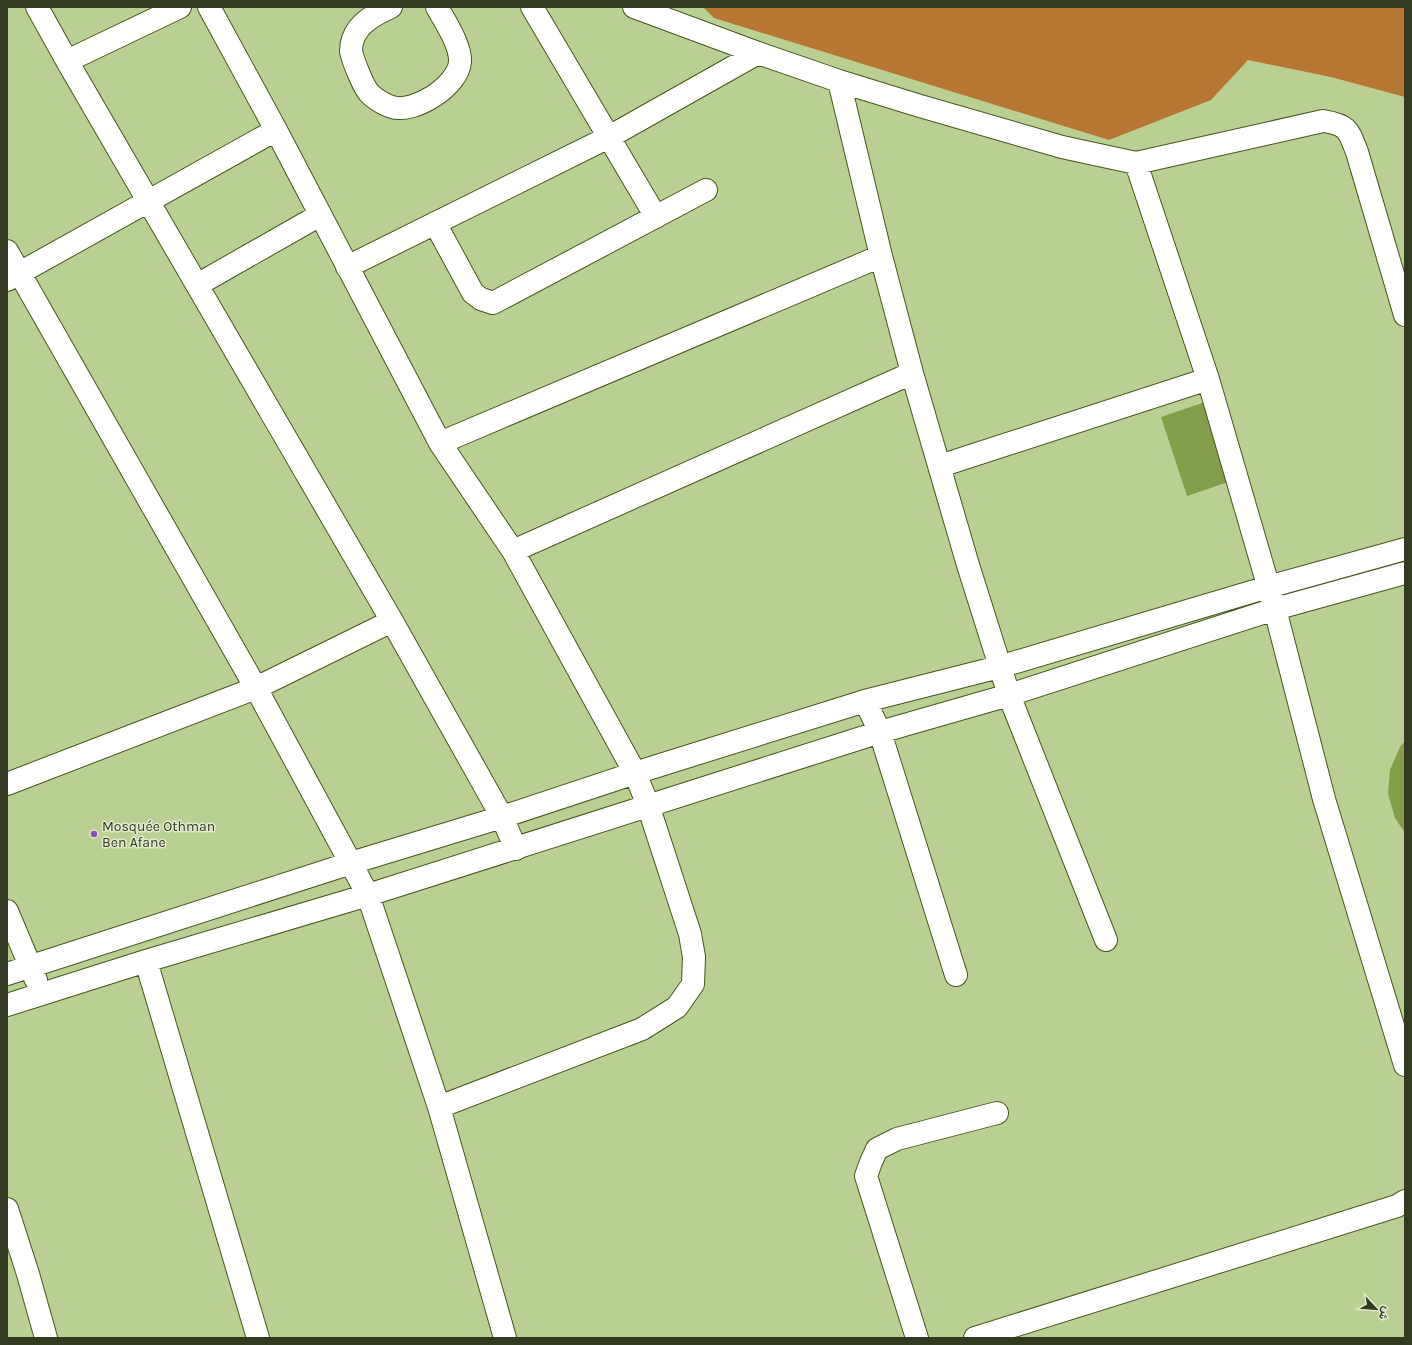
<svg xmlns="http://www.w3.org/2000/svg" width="1412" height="1345" font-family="Karla,Vazirmatn,sans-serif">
<rect width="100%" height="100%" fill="#bad092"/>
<path fill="#b77732" d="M703,7H1405V97L1331,77L1248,60L1211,100L1109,140L714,18Z"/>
<path fill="#839e4a" d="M1205,402L1231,481L1187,496L1161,417Z
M1405,741V833L1395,818L1388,794L1390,770L1400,747Z"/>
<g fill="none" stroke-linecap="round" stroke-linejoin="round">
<defs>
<path id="minor" d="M37,7L67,61L392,621L502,817L516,849
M209,7L276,130L440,443L513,551L635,773L648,805L690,934L694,957L693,984L677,1007L642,1029L439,1107
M391,7C376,14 359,22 353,39C352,42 351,48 351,51C353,61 364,89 371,95C377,100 385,105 392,107C414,114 458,86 460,62C461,45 445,22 437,7
M532,7L656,217
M634,7L758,53L839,81L920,106L1062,147L1136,163L1323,121C1348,125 1348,129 1357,152L1405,315
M67,61L180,7
M839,81L881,256L912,373L968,565L1009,695L1106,940
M1136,163L1208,379L1275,609L1324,799L1405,1065
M435,223L473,293L481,299L493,303L706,190
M7,251L256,688L368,895L439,1107L505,1338
M347,267L609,137L758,53
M7,280L276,130
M197,285L320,215
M440,443L881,256
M940,466L1208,379
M513,551L912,373
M865,701L880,732L956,975
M7,784L256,688L392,621
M7,911L36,980
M146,961L258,1338
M7,974L351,863L502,817L635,773L865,701L999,667L1268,587L1405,549
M7,1005L146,961L368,895L880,732L1009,695L1275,609L1405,573
M7,1209L28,1274L46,1338
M917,1338L866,1176L871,1162L877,1149L897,1139L997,1113
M975,1338L1397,1206L1405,1201"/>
</defs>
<use href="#minor" stroke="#45571d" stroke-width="24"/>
<use href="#minor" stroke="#fff" stroke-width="22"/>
</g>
<circle fill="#884cc3" stroke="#e0eccd" stroke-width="1.5" cx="94" cy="834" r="4"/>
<g text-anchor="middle" stroke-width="3" stroke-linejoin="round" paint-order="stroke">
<g font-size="14" fill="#323b22" stroke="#e0eccd" text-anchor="start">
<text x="102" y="831">Mosquée Othman<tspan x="102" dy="16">Ben Afane</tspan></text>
</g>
</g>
<rect width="1412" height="1345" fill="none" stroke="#323b22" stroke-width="16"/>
<g transform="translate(1376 1309) rotate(116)" stroke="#e0eccd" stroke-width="3" paint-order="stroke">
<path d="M0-3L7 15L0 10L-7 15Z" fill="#323b22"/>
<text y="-6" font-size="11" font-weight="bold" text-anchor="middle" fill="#323b22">ش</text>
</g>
</svg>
